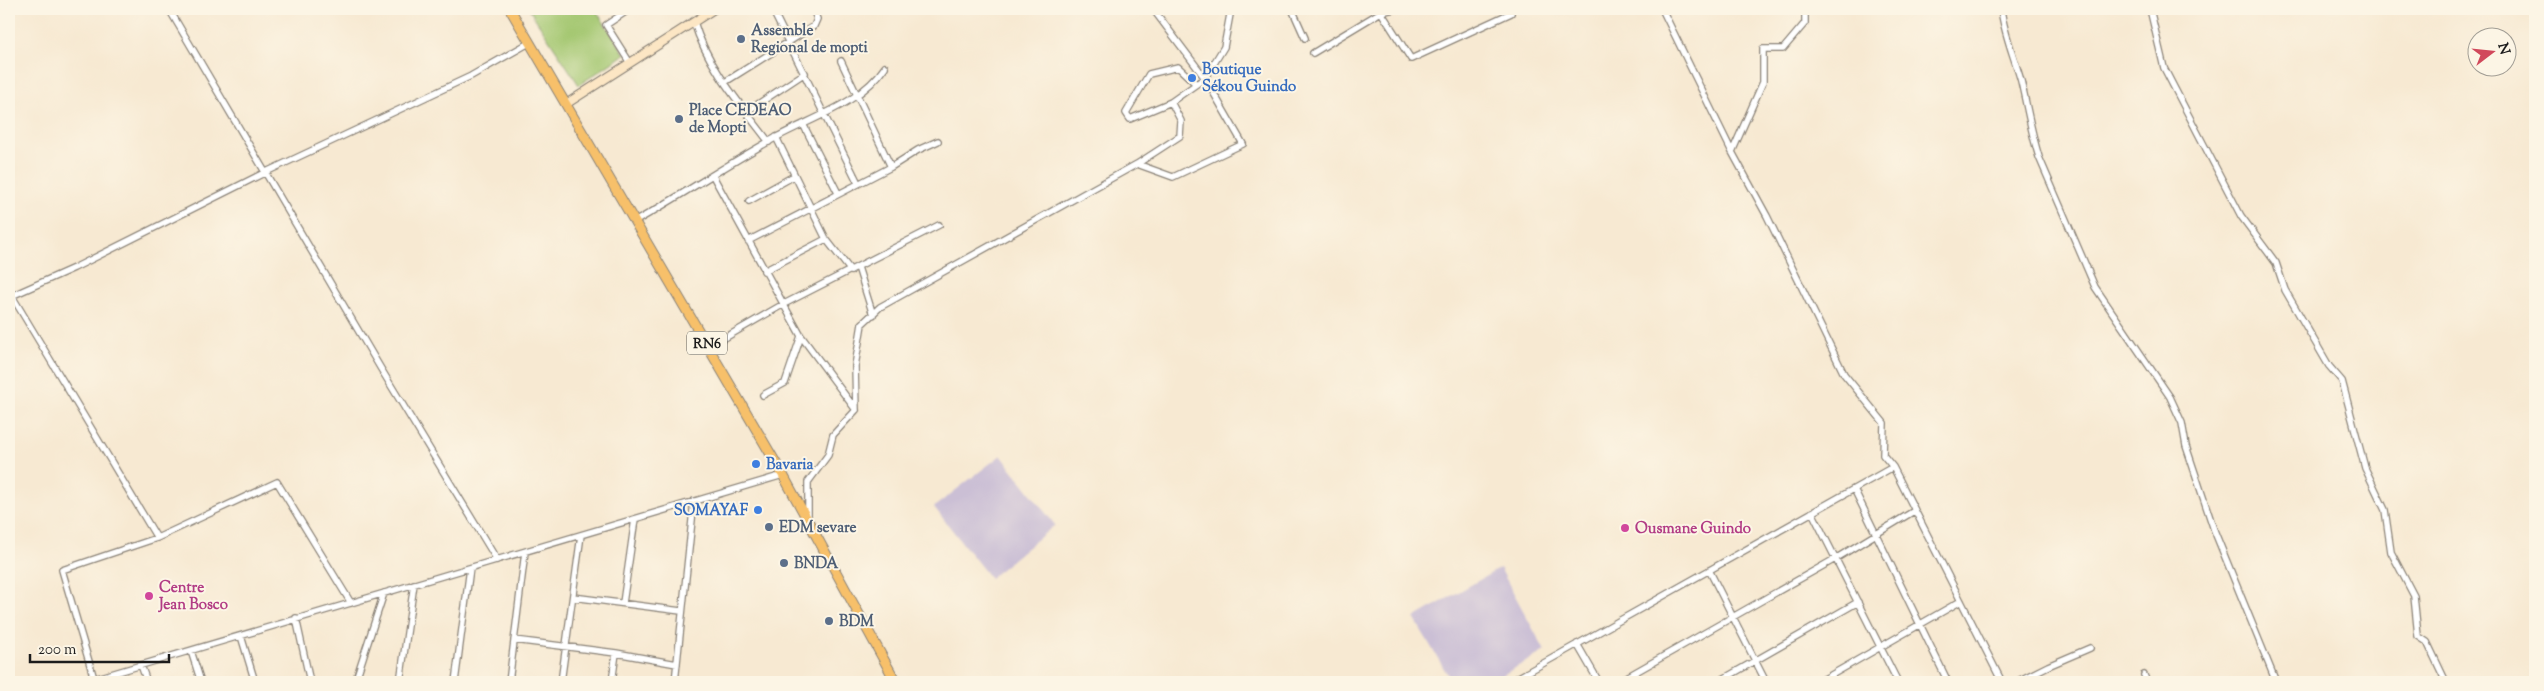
<svg xmlns="http://www.w3.org/2000/svg" width="2544" height="691" font-family="'Sorts Mill Goudy',serif">
<rect width="100%" height="100%" fill="#fcf5e5"/>
<filter id="ink" filterUnits="userSpaceOnUse"><feTurbulence type="fractalNoise" baseFrequency=".02" numOctaves="2"/><feDisplacementMap in="SourceGraphic" scale="10" xChannelSelector="R" yChannelSelector="G"/><feConvolveMatrix kernelMatrix="1 2 1 2 8 2 1 2 1" color-interpolation-filters="sRGB"/></filter>
<filter id="wash" filterUnits="userSpaceOnUse"><feTurbulence type="fractalNoise" baseFrequency=".0096" numOctaves="4" result="noise"/><feDisplacementMap in="SourceGraphic" scale="20" xChannelSelector="R" yChannelSelector="G"/><feGaussianBlur stdDeviation="1.12" result="paint"/><feColorMatrix in="noise" values="0 0 0 0 0 0 0 0 0 0 0 0 0 0 0 0 0 1.4 0 .05"/><feComposite in="paint" operator="in"/></filter>
<g filter="url(#wash)">
<rect width="100%" height="100%" fill="#f7e9d2"/>
<path fill="#cbbfd5" d="M1001,455L1055,525L990,578L934,507Z
M1500,568L1545,651L1490,682H1452L1414,618Z"/>
<path fill="#a5c872" stroke="#607247" d="M529,9H595L625,54L579,85Z"/>
</g>
<g filter="url(#ink)">
<g fill="none" stroke-linecap="round" stroke-linejoin="round">
<defs>
<path id="street" d="M169,9L381,369L497,560
M772,9L858,183
M1292,9L1305,38
M1662,9L1732,152L1767,216L1844,374L1884,423L1883,455L1893,467L2002,682
M2001,9C2004,34 2014,56 2021,81C2027,106 2031,132 2039,157L2095,287L2170,397L2182,423L2186,446L2214,530L2276,682
M2150,9L2164,68L2241,216L2276,263L2285,290L2329,366L2342,381L2365,468L2385,510L2391,552L2414,596L2418,636L2427,642L2446,682
M1381,12L1394,9
M694,22C707,66 741,105 769,142
M1313,53L1381,12L1411,59L1511,13L1509,9
M841,61L891,167
M630,63L606,25L630,9
M725,82L814,26L817,19L813,9
M1171,102L1130,119L1126,113L1149,74L1178,67L1196,84
M746,112L805,73
M803,124L838,193
M776,137L826,239L851,271
M1732,152L1763,82V49H1783L1805,23V9
M1137,164L1180,136L1181,121L1171,102L1205,78L1224,47L1231,9
M713,176L801,336L785,383L763,395
M749,201L794,176
M636,221C684,194 729,163 777,137C814,117 861,103 885,67
M748,241L891,167L918,150L938,141
M858,267L873,315
M764,271L826,239
M9,291L157,538
M9,297L74,268L266,172L471,76L529,43
M801,336L856,410
M709,347L782,305L939,225
M1854,489L1948,682
M1812,512L1898,682
M808,518V482L828,455L833,435L856,410L855,366L862,324L880,307L1137,164L1173,177L1243,144L1205,78L1153,9
M1709,570L1766,682
M573,597L681,611
M623,603L635,519
M296,618L310,682
M241,636L255,682
M514,640L616,653L677,664
M1577,644L1599,682
M191,651L201,682
M141,665L147,682
M2144,675L2147,682
M84,682L783,475
M95,682L62,570L157,538L277,482L351,603
M355,682L384,593
M400,682L414,584
M455,682L470,568
M509,682L525,552
M561,682L581,535
M612,682L616,653
M675,682L694,501
M1510,682L1893,467
M1618,682L1835,559L1914,511
M1718,682L1858,602
M1819,682L1961,601
M2016,682L2048,666L2090,648"/>
<path id="secondary" d="M566,104L714,9"/>
<path id="primary" d="M510,9L783,475L896,682"/>
</defs>
<use href="#street" stroke="#8a8277" stroke-width="8"/>
<use href="#secondary" stroke="#8a8277" stroke-width="10"/>
<use href="#primary" stroke="#8a8277" stroke-width="11"/>
<use href="#street" stroke="#fff" stroke-width="5.5"/>
<use href="#secondary" stroke="#fce6c4" stroke-width="8"/>
<use href="#primary" stroke="#f7c06b" stroke-width="9"/>
</g>
</g>
<g fill="#5c6f8a" stroke="#fcf5e5" stroke-width="2">
<circle cx="741" cy="39" r="5"/>
<circle cx="679" cy="119" r="5"/>
<circle cx="769" cy="527" r="5"/>
<circle cx="784" cy="563" r="5"/>
<circle cx="829" cy="621" r="5"/>
</g>
<g fill="#3f7fe0" stroke="#fcf5e5" stroke-width="2">
<circle cx="1192" cy="78" r="5"/>
<circle cx="756" cy="464" r="5"/>
<circle cx="758" cy="510" r="5"/>
</g>
<g fill="#d1479c" stroke="#fcf5e5" stroke-width="2">
<circle cx="1625" cy="528" r="5"/>
<circle cx="149" cy="596" r="5"/>
</g>
<g text-anchor="middle" stroke-width="4" stroke-linejoin="round" paint-order="stroke">
<rect fill="#fcf5e5" stroke="#5f5d58" stroke-width="1" x="687" y="331.5" width="40" height="23" rx="4"/>
<g font-size="14" font-weight="bold" fill="#1c1c1c">
<text x="707" y="348">RN6</text>
</g>
<g font-size="15" font-weight="bold" fill="#4e5e75" stroke="#fcf5e5" text-anchor="start">
<text x="751" y="35">Assemble<tspan x="751" dy="17">Regional de mopti</tspan></text>
<text x="689" y="115">Place CEDEAO<tspan x="689" dy="17">de Mopti</tspan></text>
<text x="779" y="532">EDM sevare</text>
<text x="794" y="568">BNDA</text>
<text x="839" y="626">BDM</text>
</g>
<g font-size="15" font-weight="bold" fill="#366cbe" stroke="#fcf5e5" text-anchor="start">
<text x="1202" y="74">Boutique<tspan x="1202" dy="17">Sékou Guindo</tspan></text>
<text x="766" y="469">Bavaria</text>
<text x="748" y="515" text-anchor="end">SOMAYAF</text>
</g>
<g font-size="15" font-weight="bold" fill="#b23c85" stroke="#fcf5e5" text-anchor="start">
<text x="1635" y="533">Ousmane Guindo</text>
<text x="159" y="592">Centre<tspan x="159" dy="17">Jean Bosco</tspan></text>
</g>
</g>
<rect width="2544" height="691" fill="none" stroke="#fcf5e5" stroke-width="30"/>
<g transform="translate(2492 52) rotate(74)"><circle r="24" fill="#fcf5e5" stroke="#a29e95"/>
<path d="M0-4L9 19L0 12L-9 19Z" fill="#d1495b"/>
<text y="-8" font-size="14" font-weight="bold" text-anchor="middle" fill="#1c1c1c">N</text>
</g>
<path d="M30 654v8h139v-8" fill="none" stroke="#1c1c1c" stroke-width="2.5"/>
<text x="38" y="654" font-size="15" fill="#1c1c1c" stroke="#fcf5e5" stroke-width="4" paint-order="stroke">200 m</text>
</svg>
